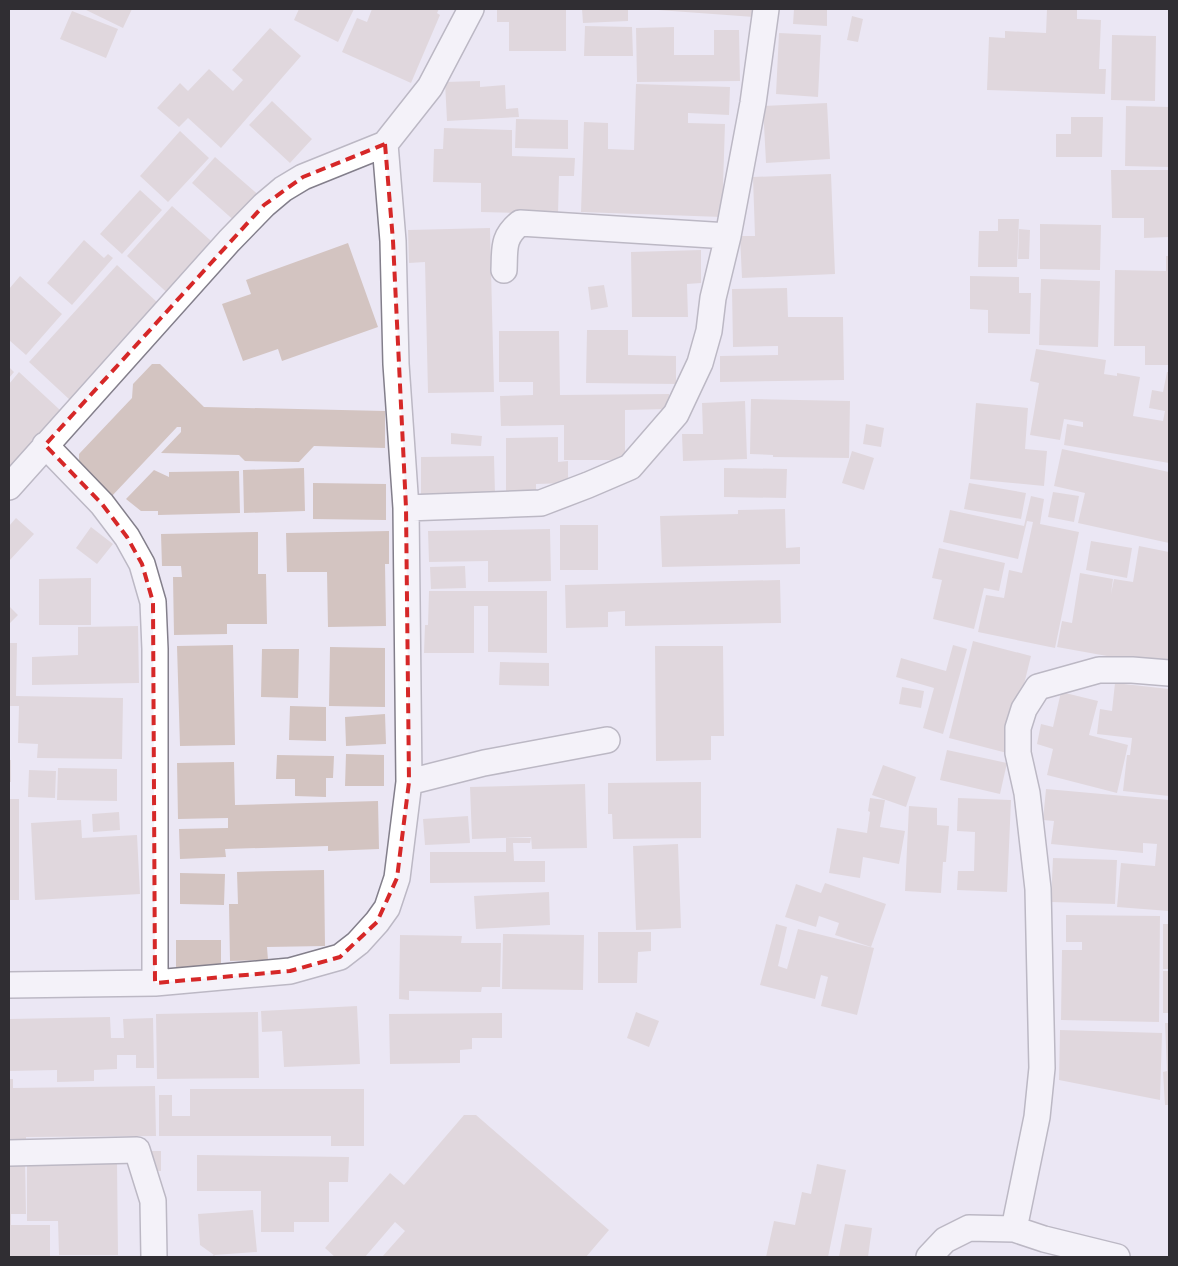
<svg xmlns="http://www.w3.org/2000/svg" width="1178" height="1266" font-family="Cabin,sans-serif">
<rect width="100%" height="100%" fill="#ebe7f4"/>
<path fill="#d3c4c1" d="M84,9H132L123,28Z
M299,9H354L338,42L294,20Z
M372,9H439L437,13L440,15L411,83L342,52L357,18L367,22Z
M497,9H566V51H509V22H497Z
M582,9H628V21L583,23Z
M658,9H755L754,17L658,10Z
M794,9H827V26L793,24Z
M1047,9H1077V19L1101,20L1099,69H1106L1105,94L987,90L989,37L1005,38V31L1046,33Z
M72,11L118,29L106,58L60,39Z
M852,16L863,19L858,42L847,40Z
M585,26L632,27L633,56H584Z
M674,27V55H714V30H739L740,81L637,82L636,28Z
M270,28L301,56L221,148L188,118L179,127L157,108L180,83L188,91L209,69L233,91L243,80L232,70Z
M779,33L821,35L818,97L776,94Z
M1112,35L1156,36L1155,101L1111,100Z
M480,81V87L505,85L506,109L518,108L519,117L447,121L445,82Z
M636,84L730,87L729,115L688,113V123L725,124L722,217L581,212L584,122L608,123V149L634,150Z
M272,101L312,139L290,163L249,125Z
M827,103L830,159L766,163L763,106Z
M1126,106L1169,107V167L1125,166Z
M1071,117H1103L1102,157H1056V134H1071Z
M516,119L568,120V149L515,148Z
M444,128L512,130V156L575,158L574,176H559L558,214L481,212V183L433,182L434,149H443Z
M180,131L209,158L168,202L140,176Z
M215,157L261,197L238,224L192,183Z
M1111,170H1169V237L1144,238V218H1112Z
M831,174L835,274L742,278L740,236H755L753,177Z
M140,190L162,210L122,254L100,234Z
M172,206L219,248L174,299L127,256Z
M998,219H1019L1017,267H978L979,231H998Z
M1040,224L1101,225L1100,270L1040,269Z
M490,228L494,392L428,393L425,262L409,263L408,230Z
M1019,229L1030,230L1029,259H1018Z
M84,240L104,258L108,254L113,258L72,305L47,283Z
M348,243L378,327L282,361L278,349L243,361L222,304L251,294L246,280Z
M701,250V283L687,284L688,317H632L631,252Z
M1166,256H1169V365H1145V346H1114L1115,270L1166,271Z
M117,265L158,303L70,400L29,362Z
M20,276L62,314L26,355L9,340V289Z
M970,276L1019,277V293H1031L1030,334L988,333V310L970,309Z
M1041,279L1100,281L1098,347L1039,345Z
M604,285L608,307L591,310L588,287Z
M787,288L788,317H843L844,380L720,382V356L778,355V346L733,347L732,289Z
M587,330H628V355L676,356V384L586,383Z
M499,331H559L560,395L669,394V409L625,410V460H564V425L501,426L500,396L533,395V382H499Z
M1036,349L1106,360L1104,374L1117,376V373L1140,377L1133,416L1163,421L1165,411L1149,408L1152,390L1163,392L1167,372H1169V463L1064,445L1067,424L1083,427V422L1064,419L1060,440L1030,435L1039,383L1030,381Z
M152,364H160L204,407L385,411V448L314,446L299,462L245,461L239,455L161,453L181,432V427H177L111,497L79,471V454L132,398L133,384Z
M9,367L14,372L9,378Z
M19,372L60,410L9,468V384Z
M751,399L850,401L849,458L773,457V455L750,454Z
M745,401L747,459L683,461L682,434H703L702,403Z
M976,403L1028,408L1025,449L1047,451L1044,486L970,479Z
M866,424L884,428L881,447L863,444Z
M451,433L482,436L481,446L451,444Z
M558,437V462L568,461V483L536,484V493H506V438Z
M1062,449L1169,472V543L1078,523L1085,493L1054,486Z
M852,451L874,458L864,490L842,483Z
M494,456L495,494L421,496V457Z
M304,468L305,511L244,513L243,470Z
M724,468L787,469L786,498L724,497Z
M154,470L169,477V472L239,471L240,513L158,515V511H141L126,499Z
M313,483L386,484V520L313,519Z
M969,483L1026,493L1021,519L964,509Z
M1053,492L1079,496L1074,522L1048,517Z
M1031,496L1044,499L1040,524L1079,532L1055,648L978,632L986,595L1004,598L1009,570L1022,573L1033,522L1027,521L1018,559L943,542L950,510L1024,526Z
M785,509L786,548L800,547V564L662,567L660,516L738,514V510Z
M16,518L34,534L9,561V526Z
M560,525H598V570H560Z
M91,527L113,544L97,564L76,548Z
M550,529L551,581L488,582V561L429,562L428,531Z
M389,531V564H385L386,626L328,627L327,572H287L286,533Z
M258,532V574H266L267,624H227V634L174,635L173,577H182L181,566H162L161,534Z
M1091,541L1132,548L1127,578L1086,570Z
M1139,546L1169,552V579L1168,589H1169L1168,667L1057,647L1062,621L1072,623L1080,573L1113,579L1111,594L1114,579L1133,582Z
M939,548L1005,563L999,591L984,588L974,629L933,619L942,580L932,578Z
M465,566L466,588L431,589L430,567Z
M91,578V625H39V579Z
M780,580L781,623L625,626V611L608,612V627L566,628L565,585Z
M429,591H547V653L488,652V606H474V653H424L425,625H428Z
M9,606L18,615L9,624Z
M138,626L139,683L32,685V657L78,655V627Z
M973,641L1031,656L1007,753L949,738Z
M9,643H17L16,696L123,698L122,759L37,758L38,744L18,743L19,706H9Z
M233,645L235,745L180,746L177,646Z
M953,645L967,649L943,734L923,728L934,688L896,677L901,658L946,671Z
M655,646H723L724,736H711V760L656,761Z
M330,647L385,648V707L329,706Z
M262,649H299L298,698L261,697Z
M500,662L549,663V686L499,685Z
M1115,683L1169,689V796L1123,791L1127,755H1130L1132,738L1097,734L1100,709L1112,711Z
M902,687L924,691L921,708L899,704Z
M1061,692L1098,701L1089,735L1128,745L1117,793L1047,775L1053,749L1037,744L1041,724L1053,727Z
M290,706L326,707V741L289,740Z
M385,714L386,744L346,746L345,717Z
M947,750L1007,763L1000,794L940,780Z
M346,754L384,755V786H345Z
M277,755L334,756L333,778H326V797L295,796V779H276Z
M9,760H11V782H9Z
M234,762L235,805L378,801L379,849L328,851V846L225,849L226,857L180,859L179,829L228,828V818L178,819L177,763Z
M883,765L916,777L906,807L872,795Z
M58,768L117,769V801L57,800Z
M29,770L56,771L55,798L28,797Z
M701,782V838L613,839L612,814H608V783Z
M585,784L587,848L532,849L531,837L472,839L470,787Z
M1046,789L1169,800V911L1117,907L1121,863L1155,866L1157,844L1143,843V853L1051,844L1054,821L1043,820Z
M870,798L885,800L880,827L905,831L899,864L863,857L860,878L829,873L837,828L867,833L870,812L868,811Z
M958,798L1011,800L1007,892L957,890L958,871H974L975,832L957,831Z
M9,799H19V900H9Z
M909,806L937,808V825L949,826L946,862H943L941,893L905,891Z
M119,812L120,830L93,832L92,814Z
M468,816L470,843L425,845L423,819Z
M81,820L82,838L137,835L140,894L35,900L31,823Z
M506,838H531L530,843H513L514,861H545V882L430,883V852H506Z
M678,844L681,928L636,930L633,846Z
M1053,858L1117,860L1115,904L1051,902Z
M324,870L325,946L267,947L268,960L230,961L229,904H238L237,872Z
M180,873L225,874L224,905L180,904Z
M825,883L886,904L871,947L835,935L839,923L819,916L816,927L785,917L796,884L821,893Z
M549,892L550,925L476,929L474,896Z
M1066,915L1160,916L1159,1022L1061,1020L1062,950H1082V942H1066Z
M776,924L787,927L778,966L787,969L798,929L874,948L857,1015L821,1006L828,977L821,975L815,999L760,985Z
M1163,924H1169V969H1163Z
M598,932H651V951L638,952L637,983H598Z
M503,934L584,935L583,990L502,989Z
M400,935L462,936L461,943H501L500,987H482L481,992L409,991V1000L399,999Z
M176,940H221V970L176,969Z
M1163,971H1169V1013H1163Z
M357,1006L360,1064L284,1067L282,1031L262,1032L261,1011Z
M258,1012L259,1078L157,1079L156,1014Z
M636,1012L659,1021L649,1047L627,1038Z
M502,1013V1038H472V1049L460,1050V1063L390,1064L389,1014Z
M110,1017L111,1038H124L123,1019L153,1018L154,1068H136V1055H117V1069L94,1070V1081L57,1082V1070L9,1071V1019Z
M1165,1023H1169V1105H1165L1163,1072L1167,1071Z
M1060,1030L1162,1033L1160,1100L1059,1080Z
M9,1079H13V1088L155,1086L156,1136L26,1137V1141L9,1142Z
M190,1089H364V1146H331V1136H159V1095H172V1116H190Z
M464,1115H476L609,1230L586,1257H382L405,1231L395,1222L365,1257H335L325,1248L390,1173L404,1185Z
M147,1151H161V1171H146Z
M197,1155L349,1157L348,1182H329V1222H294V1232H261V1191H197Z
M9,1162H25L26,1214H11V1225H50V1257H9Z
M117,1162L118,1255H59L58,1221H27V1163Z
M817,1164L846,1170L828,1257H766L774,1221L795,1225L802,1192L811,1194Z
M253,1210L257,1252L214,1255L216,1257H211L214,1255L200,1245L198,1214Z
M845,1224L872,1228L868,1257H839Z"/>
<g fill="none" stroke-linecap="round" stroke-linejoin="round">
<defs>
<path id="street" d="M504,270C505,248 502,238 520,223L728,236
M45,445L102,504L127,537L142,564L153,602L155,649V983
M9,487L229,241L264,205L283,189L303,177L385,144L430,87L471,9
M406,508L541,503L588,485L630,467L676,414L700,363L709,331L713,298L728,236L753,103L766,9
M409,782L484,763L607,740
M9,985L155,983L290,971L340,957L358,943L377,922L387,908L397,878L409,782L406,508L396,364L393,241L385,144
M9,1153L137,1150L153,1201L154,1257
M1014,1229L1037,1117L1042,1068L1038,889L1027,793L1018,753V728L1024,709L1038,687L1099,670H1132L1169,673
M929,1257L945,1240L969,1228L1014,1229L1044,1239L1117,1257"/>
</defs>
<use href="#street" stroke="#837f8b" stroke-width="28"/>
<use href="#street" stroke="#fff" stroke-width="25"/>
</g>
<path d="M0 0H1178V1266H0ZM385,144L393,241L406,508L409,782L397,878L377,922L340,957L290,971L155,983L153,602L142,564L127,537L102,504L45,445L264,205L303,177Z" fill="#ebe7f4" fill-opacity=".55" fill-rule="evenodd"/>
<path fill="none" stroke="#d62828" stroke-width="4" stroke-dasharray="10 6" stroke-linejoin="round" d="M385,144L393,241L406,508L409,782L397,878L377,922L340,957L290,971L155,983L153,602L142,564L127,537L102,504L45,445L264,205L303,177Z"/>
<rect width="1178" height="1266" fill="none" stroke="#302e33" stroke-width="20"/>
</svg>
